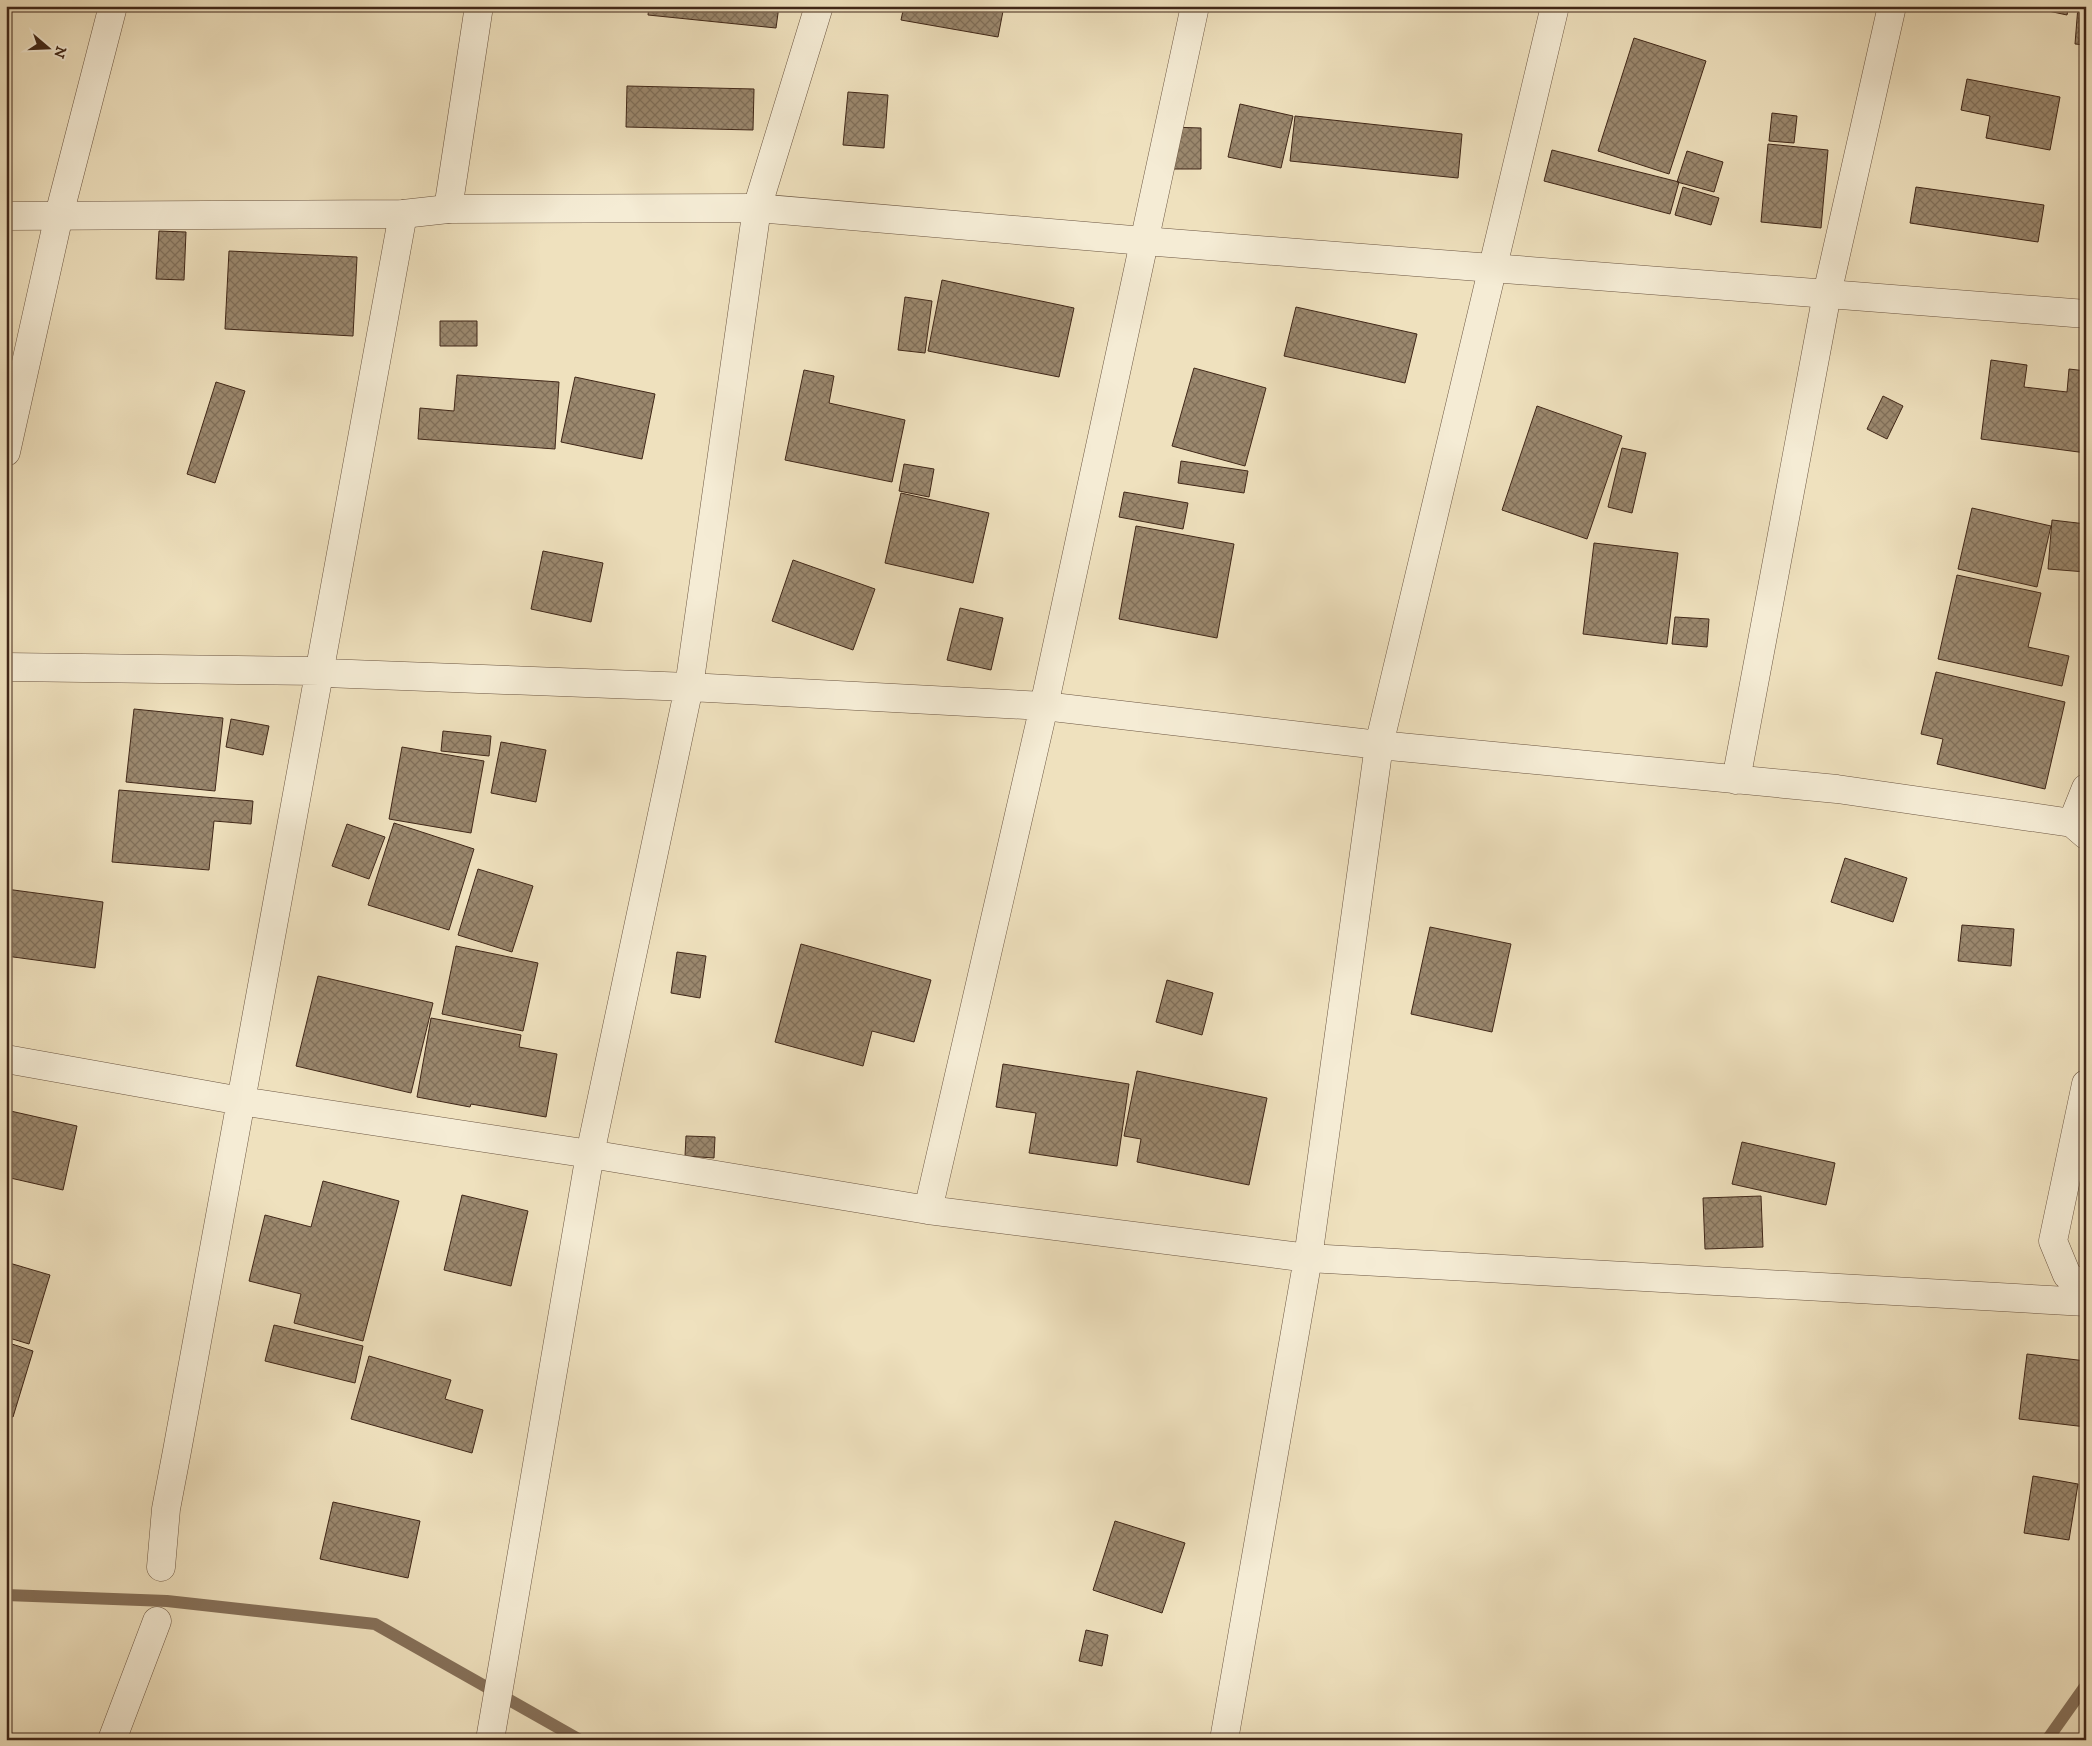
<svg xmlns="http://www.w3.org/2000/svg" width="2092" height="1746" font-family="'IM FELL DW Pica',serif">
<defs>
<pattern id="building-cross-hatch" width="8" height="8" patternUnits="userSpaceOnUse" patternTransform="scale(1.25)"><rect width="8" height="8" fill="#9b886e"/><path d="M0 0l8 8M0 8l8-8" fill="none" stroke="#806f59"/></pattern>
</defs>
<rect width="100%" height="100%" fill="#efe1be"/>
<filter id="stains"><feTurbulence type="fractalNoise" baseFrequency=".004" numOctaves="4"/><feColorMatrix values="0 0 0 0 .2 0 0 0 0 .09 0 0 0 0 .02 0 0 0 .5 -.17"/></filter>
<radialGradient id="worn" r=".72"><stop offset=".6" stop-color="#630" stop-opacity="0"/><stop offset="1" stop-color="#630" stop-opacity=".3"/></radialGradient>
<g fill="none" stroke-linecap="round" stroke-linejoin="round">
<path stroke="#86715a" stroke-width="12" d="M6,1595L167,1601L375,1624L580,1740
M2047,1740L2086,1685"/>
</g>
<path fill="url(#building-cross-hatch)" stroke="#402718" d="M649,6H779L776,28L648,15Z
M904,6H1004L998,37L901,20Z
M2025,6H2069L2067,15Z
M2078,6H2086V45L2075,44Z
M1634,38L1706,61L1669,174L1598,151Z
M1967,79L2060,97L2050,150L1986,138L1990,116L1961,110Z
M627,86L754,89L753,130L626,127Z
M848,92L888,95L884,148L843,145Z
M1240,104L1293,116L1281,168L1228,157Z
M1772,113L1797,116L1794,143L1769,141Z
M1295,116L1462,134L1458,178L1290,161Z
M1169,127L1201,128V169H1169Z
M1768,144L1828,150L1821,228L1761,222Z
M1552,150L1679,182L1670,214L1544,181Z
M1687,151L1723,162L1714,192L1677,182Z
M1683,187L1719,198L1711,225L1675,215Z
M1916,187L2044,205L2038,242L1910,223Z
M159,231L186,232L184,280L156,279Z
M229,251L357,257L353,336L225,329Z
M6,263H8L6,330Z
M942,280L1074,308L1059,377L928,351Z
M905,297L932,301L925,353L898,350Z
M1296,307L1417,334L1405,383L1284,356Z
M440,321H477V346H440Z
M1991,360L2027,365L2024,387L2067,392L2069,369L2086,371V453L1981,439Z
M1194,368L1266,388L1245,466L1172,446Z
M804,370L834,376L829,403L905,420L892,482L785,460Z
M457,375L559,382L555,449L418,439L420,408L454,411Z
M575,377L655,394L642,459L561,442Z
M216,382L245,391L215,483L187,474Z
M1883,396L1903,406L1887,439L1867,429Z
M1537,406L1622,436L1587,539L1502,510Z
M1622,448L1646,453L1632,513L1608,507Z
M1181,461L1248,471L1244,493L1178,483Z
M904,464L934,469L929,497L899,491Z
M1124,492L1188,503L1183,529L1119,517Z
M901,493L989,513L973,583L885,563Z
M1972,508L2051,526L2037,587L1958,569Z
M2052,520L2086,524V572L2048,569Z
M1136,526L1234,544L1217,638L1119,619Z
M1594,543L1678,553L1667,644L1583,634Z
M543,551L603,563L591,622L531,609Z
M793,560L875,589L853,650L772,621Z
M1957,575L2041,593L2028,647L2069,656L2062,686L1938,659Z
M960,608L1003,618L991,670L947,660Z
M1675,617L1709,619L1707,647L1672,644Z
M1936,672L2065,702L2045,789L1937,764L1943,739L1921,734Z
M134,709L223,718L215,791L126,782Z
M231,719L269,726L263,755L226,747Z
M443,731L491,736L489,756L441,751Z
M501,742L546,750L536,802L491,793Z
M402,747L484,761L471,833L389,819Z
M119,790L253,801L251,824L214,821L209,870L112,862Z
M394,823L474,849L449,930L368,905Z
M347,824L385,837L369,879L332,866Z
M1845,858L1907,878L1893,922L1831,902Z
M478,869L533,886L512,952L458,935Z
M6,889L103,902L95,968L6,956Z
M1962,925L2014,929L2011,966L1958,961Z
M1430,927L1511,944L1492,1032L1411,1014Z
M801,944L931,980L914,1042L872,1031L863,1066L775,1042Z
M456,946L538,963L523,1031L442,1014Z
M677,952L706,956L700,998L671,993Z
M318,976L433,1003L411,1093L296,1066Z
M1167,980L1213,993L1202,1035L1156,1022Z
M431,1018L521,1035L519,1047L557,1054L546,1117L471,1104L470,1107L417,1097Z
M1003,1064L1129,1084L1117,1166L1029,1153L1036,1113L996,1107Z
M1137,1071L1267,1098L1249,1185L1137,1162L1141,1139L1124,1136Z
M6,1110L77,1126L63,1190L6,1177Z
M686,1136L715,1137L714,1158L685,1156Z
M1742,1142L1835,1163L1826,1205L1732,1184Z
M323,1181L399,1201L363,1341L294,1323L301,1294L249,1281L265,1215L311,1227Z
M462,1195L528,1211L511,1286L444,1270Z
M1761,1196L1763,1247L1705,1249L1703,1198Z
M6,1262L50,1275L29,1344L6,1337Z
M274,1325L363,1346L355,1383L265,1361Z
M6,1342L33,1351L13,1417L6,1415Z
M2027,1354L2086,1361V1427L2019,1419Z
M369,1356L451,1380L445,1399L483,1410L472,1453L351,1419Z
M2033,1476L2078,1484L2069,1540L2024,1533Z
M333,1502L420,1521L408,1578L320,1559Z
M1115,1521L1185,1543L1162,1613L1093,1590Z
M1086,1630L1108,1635L1102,1666L1079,1661Z"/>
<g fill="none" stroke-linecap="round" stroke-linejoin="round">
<defs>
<path id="minor" d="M448,209L479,6
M6,452L59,215L113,6
M6,667L320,671L325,673L689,687L1044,706L1379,745L1837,789L2072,823L2086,835
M1736,780L1827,294L1892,6
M2072,823L2086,788
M6,1059L241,1101L590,1154L928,1210L1308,1258L2086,1302
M2086,1084L2053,1241L2067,1275L2086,1289
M928,1210L1044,706L1195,6
M161,1567L166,1509L177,1451L403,214
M112,1740L157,1621
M490,1740L590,1154L689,687L757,208L819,6
M1224,1740L1308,1258L1379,745L1555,6"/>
<path id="tertiary" d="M6,216L403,214L448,209L757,208L1144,241L2086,314"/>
</defs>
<use href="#minor" stroke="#6c5642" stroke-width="29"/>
<use href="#tertiary" stroke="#6c5642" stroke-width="29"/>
<use href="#minor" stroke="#f5ecd5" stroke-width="28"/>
<use href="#tertiary" stroke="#f5ecd5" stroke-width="28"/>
</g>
<rect width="2092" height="1746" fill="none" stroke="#efe1be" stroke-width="25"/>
<rect x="8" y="8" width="2077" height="1731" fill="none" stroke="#402718" stroke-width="2.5"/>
<rect x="12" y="12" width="2067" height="1721" fill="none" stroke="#402718"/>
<g transform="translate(48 48) rotate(109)" stroke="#f5ecd5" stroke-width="4" paint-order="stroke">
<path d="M0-4L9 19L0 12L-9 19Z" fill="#402718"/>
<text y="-8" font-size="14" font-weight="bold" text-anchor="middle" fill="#402718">N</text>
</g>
<rect width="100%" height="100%" filter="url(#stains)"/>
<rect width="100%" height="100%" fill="url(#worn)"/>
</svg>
